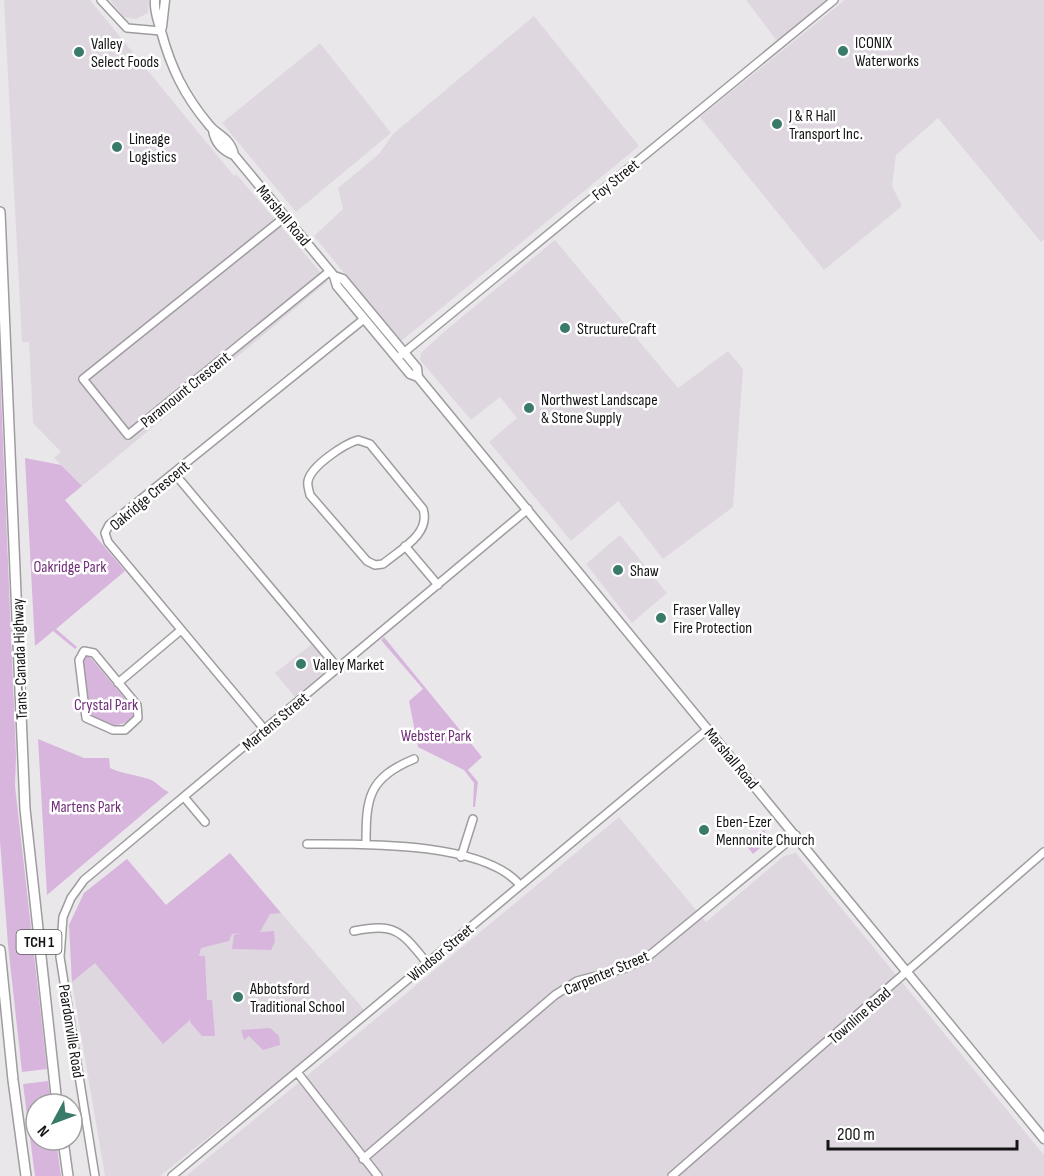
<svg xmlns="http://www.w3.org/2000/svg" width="1044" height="1176" font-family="'Sofia Sans Condensed',sans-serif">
<rect width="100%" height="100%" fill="#eae7eb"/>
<path fill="#dfd7e0" d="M4,0H90L234,176L236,174L328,281L82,486L54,458L61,452L33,423L29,342H22Z
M110,0H149L148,13L136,19L124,17Z
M746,0H826L777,41Z
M845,0H1044V239L1041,242L938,118L896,155L892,186L902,206L824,270L700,117Z
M534,16L639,146L400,342L314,236L343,209L338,188L379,154L393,134Z
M320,43L391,133L296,212L222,123Z
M555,240L678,388L728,351L743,369L733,507L663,559L618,501L571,541L489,442L517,418L500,397L471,420L420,360L421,353L445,331Z
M620,535L667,593L632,623L586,564Z
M312,644L327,661L326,671L295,697L275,673Z
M619,817L706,922L784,856L796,853L1044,1155V1176H186Z
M230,853L366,1012L160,1176H105L72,982L69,925L84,893L127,859L166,905Z"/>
<path fill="#d8b5dd" d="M0,369L16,756L15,786L47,1069L22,1072L8,945L0,841Z
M25,458L61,465L82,486L65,500L125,571L56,629L77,647L75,649L53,631L35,646Z
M384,637L482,757L468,770L478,782L475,807H473L474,783L464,770L418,747L409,701L423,689L381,640Z
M86,656L90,657L132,707L133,716C122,730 103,726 90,714L83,661Z
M38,739L84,758H109L110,768C123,774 136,775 149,779C156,781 161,789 169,792L47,895Z
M764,830L771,839L753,854L746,845Z
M230,853L281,913L270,914L260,932L274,931L275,942L271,950L232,949L234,935L243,933L232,934L229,941L201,948L199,956H205L207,1000H212L215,1036H202L190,1022L191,1019L163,1044L95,963L72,982L69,925L84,893L127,859L166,905Z
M270,1028L279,1036L280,1045L263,1050L249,1036L244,1040L241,1030Z
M48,1081L51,1104H36V1140H56L61,1176H35L23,1084Z"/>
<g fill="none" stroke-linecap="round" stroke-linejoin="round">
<defs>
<path id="minor" d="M101,0L127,28L161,31
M285,217L83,379L128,435L330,271
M401,355L834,0
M358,440L370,444L423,509C431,534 401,549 383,564L375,565L367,561L310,495C309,490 307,486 308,481C311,466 344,444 358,440Z
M174,473L338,668
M405,546L438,585
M84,651L94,653L137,705L138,718L125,730H113L86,718L79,660Z
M118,683L181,630
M265,730L108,542L105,533L109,525L364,319
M184,797L205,822
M307,844C361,844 483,841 520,885
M366,844C366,798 368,778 414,759
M461,857L473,819
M354,931C396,923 401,931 427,963
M297,1072L378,1176
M363,1159L555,995L577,981L623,969L645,959L796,835
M95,1176L60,957L63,917L71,898L84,880L528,509
M172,1176L708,729
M672,1176L1044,852"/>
<path id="major" d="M155,0C154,12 158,20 161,31C171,68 184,95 209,125C218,136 230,137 234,155L334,276L337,286L410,374L418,377L1044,1139
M162,27L165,0
M213,130C215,142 221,150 234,155
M334,276L343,279L417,368L418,377"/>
<path id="highway" d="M0,212L25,809L57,1104
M0,950L13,1080L26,1176
M63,1140L68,1176"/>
</defs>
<use href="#minor" stroke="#9f9c9f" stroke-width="10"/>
<use href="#major" stroke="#9f9c9f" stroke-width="11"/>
<use href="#highway" stroke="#9f9c9f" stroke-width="12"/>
<use href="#minor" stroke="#fff" stroke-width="7"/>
<use href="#major" stroke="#fff" stroke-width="8"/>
<use href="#highway" stroke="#fff" stroke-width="9"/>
</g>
<g fill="#3a7a69" stroke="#fff" stroke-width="2">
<circle cx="843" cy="51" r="6"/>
<circle cx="79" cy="52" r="6"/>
<circle cx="777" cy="124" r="6"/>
<circle cx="117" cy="147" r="6"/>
<circle cx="565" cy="328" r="6"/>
<circle cx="529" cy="408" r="6"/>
<circle cx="618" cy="570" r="6"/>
<circle cx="661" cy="618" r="6"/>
<circle cx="301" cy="664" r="6"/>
<circle cx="704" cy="830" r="6"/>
<circle cx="238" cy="997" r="6"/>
</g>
<g text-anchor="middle" stroke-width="5" stroke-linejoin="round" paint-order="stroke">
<rect fill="#fff" stroke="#5b5a5b" stroke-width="1.5" x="16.5" y="930" width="45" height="24" rx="4.5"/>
<g font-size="15" font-weight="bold" fill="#151415">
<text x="39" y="947">TCH 1</text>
</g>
<g font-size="16" fill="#151415" stroke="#fff" text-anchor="start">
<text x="855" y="48">ICONIX<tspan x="855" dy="18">Waterworks</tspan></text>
<text x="91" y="49">Valley<tspan x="91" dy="18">Select Foods</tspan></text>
<text x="789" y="121">J &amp; R Hall<tspan x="789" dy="18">Transport Inc.</tspan></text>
<text x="129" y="144">Lineage<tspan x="129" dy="18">Logistics</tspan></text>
<text x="577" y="334">StructureCraft</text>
<text x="541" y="405">Northwest Landscape<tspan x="541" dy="18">&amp; Stone Supply</tspan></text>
<text x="630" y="576">Shaw</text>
<text x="673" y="615">Fraser Valley<tspan x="673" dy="18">Fire Protection</tspan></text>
<text x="313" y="670">Valley Market</text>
<text x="716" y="827">Eben-Ezer<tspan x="716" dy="18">Mennonite Church</tspan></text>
<text x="250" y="994">Abbotsford<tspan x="250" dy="18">Traditional School</tspan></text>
</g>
<g font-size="16" fill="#151415" stroke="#fff">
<text transform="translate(615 179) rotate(-39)" y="6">Foy Street</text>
<text transform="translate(284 215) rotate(50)" y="6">Marshall Road</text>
<text transform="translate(185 389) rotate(-39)" y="6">Paramount Crescent</text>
<text transform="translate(149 495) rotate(-40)" y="6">Oakridge Crescent</text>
<text transform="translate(19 659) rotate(-92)" y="6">Trans-Canada Highway</text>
<text transform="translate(275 721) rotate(-40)" y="6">Martens Street</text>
<text transform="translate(732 758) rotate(50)" y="6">Marshall Road</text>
<text transform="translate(440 952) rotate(-40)" y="6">Windsor Street</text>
<text transform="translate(606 972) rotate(-23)" y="6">Carpenter Street</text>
<text transform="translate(859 1015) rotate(-41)" y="6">Townline Road</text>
<text transform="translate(72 1031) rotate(81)" y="6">Peardonville Road</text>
</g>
<g font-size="16" fill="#702e79" stroke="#fff">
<text x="70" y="572">Oakridge Park</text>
<text x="106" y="710">Crystal Park</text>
<text x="436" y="741">Webster Park</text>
<text x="86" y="812">Martens Park</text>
</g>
</g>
<g transform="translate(54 1122) rotate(229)"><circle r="28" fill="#ffffff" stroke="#a1a1a1" stroke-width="1.5"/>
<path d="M0-4.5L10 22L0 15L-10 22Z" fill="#3a7a69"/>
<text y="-9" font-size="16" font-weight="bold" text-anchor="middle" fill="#151415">N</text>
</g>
<path d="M828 1140v9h189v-9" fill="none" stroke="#151415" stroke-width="3"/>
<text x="837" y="1140" font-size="18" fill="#151415" stroke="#ffffff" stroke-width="4.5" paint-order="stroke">200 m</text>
</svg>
